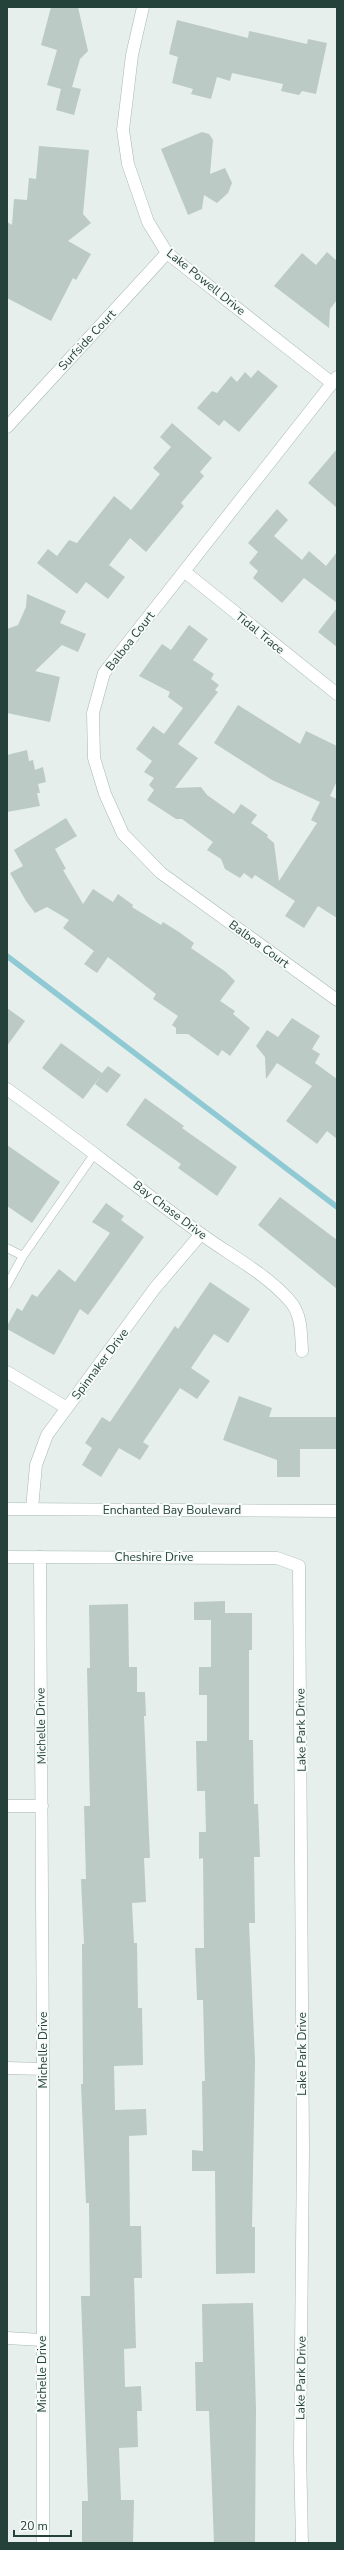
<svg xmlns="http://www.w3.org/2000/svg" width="344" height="2550" viewBox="0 0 344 2550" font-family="'Nunito Sans',sans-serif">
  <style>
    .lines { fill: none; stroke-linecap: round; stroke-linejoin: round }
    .stream { stroke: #8ec9d4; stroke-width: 5.5 }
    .building { fill: #bbcac4 }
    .service-casing { stroke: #a8b8b2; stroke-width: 9 }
    .minor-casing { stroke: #a8b8b2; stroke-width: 13 }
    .service { stroke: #fff; stroke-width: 8 }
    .minor { stroke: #fff; stroke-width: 12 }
    .labels { text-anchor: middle; stroke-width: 4; stroke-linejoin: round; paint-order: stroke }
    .street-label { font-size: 12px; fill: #24423a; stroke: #f7fbf9 }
  </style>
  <rect width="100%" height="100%" fill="#e6efeb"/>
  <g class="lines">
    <path class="stream" d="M7,956L337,1207"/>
  </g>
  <path class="building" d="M51,7H78L88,51L80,59L72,87L81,89L74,115L56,110L61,89L47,85L57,50L41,45Z
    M177,20L248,38L249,31L307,44L308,39L327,43L316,94L302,91L299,95L281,91L283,84L232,73L230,81L217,77L211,99L191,94L193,89L172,83L178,57L169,54Z
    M202,132L209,134L213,140L210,174L225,168L232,183L228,193L217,203L204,195L202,209L188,215L161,149Z
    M39,146L89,150L83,214L91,223L68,241L91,254L76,280L73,278L51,321L7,298V222L12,225L14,199L27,200L29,178L36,179Z
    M327,252L337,261V300L330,309L329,328L274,286L302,253L316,265Z
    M258,370L278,386L239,432L224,420L219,426L197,408L212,391L217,393L231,376L237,382L245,372L251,378Z
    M172,423L212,458L200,472L204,476L181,503L184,506L146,552L130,538L109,565L125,577L108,599L86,582L77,594L37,563L48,549L57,556L69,540L77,543L114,496L131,510L160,474L153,468L171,447L160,437Z
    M337,449V508L308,483Z
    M277,509L288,520L274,536L302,560L309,551L326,566L337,552V603L304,578L282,603L253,578L258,571L249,563L258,552L248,543Z
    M27,594L66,611L60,623L86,634L78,652L62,645L35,671L60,677L50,722L7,713V629L18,625L26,607Z
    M337,608V647L318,632Z
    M189,625L208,639L193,660L214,674L211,679L219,685L215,690L218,692L178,744L198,758L175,788L201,787L207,795L234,814L241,804L257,815L251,823L268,835L267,837L274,843L279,881L317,823L311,820L320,802L272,780L214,743L238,705L300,744L306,731L337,746V781L330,796L337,799V918L318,906L304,928L285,916L295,901L255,875L252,879L244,873L240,878L225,869L221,859L207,850L213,842L182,819H176L147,800L154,790L149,785L154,778L144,772L152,761L136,749L153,726L164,734L183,708L168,697L170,692L139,676L162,644L171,650Z
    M27,750L29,761L33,760L35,770L43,767L46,782L38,784L40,793H37L40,806L7,812V755Z
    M66,818L77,836L55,849L66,869L63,870L83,904L93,889L113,902L118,894L133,905L132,907L161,925L163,922L179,932L194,943L191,948L226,972L235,981L220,1001L235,1011L233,1014L250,1028L230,1056L222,1050L218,1056L188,1034H176V1028L172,1025L178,1016L153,999L156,994L108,957L97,973L84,964L94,951L63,928L69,920L47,907L35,913L26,901L10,873L23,866L14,850Z
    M7,1008L25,1021L7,1046Z
    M292,1018L320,1036L312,1049L320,1054L315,1063L337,1079V1139L327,1131L317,1144L286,1121L312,1086L277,1063L266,1079L265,1057L256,1046L267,1030L278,1037Z
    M61,1043L102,1073L108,1066L121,1075L107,1093L95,1084L102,1074L83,1099L42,1068Z
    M145,1098L184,1126L182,1128L237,1167L217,1196L178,1168L181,1164L126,1125Z
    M7,1145L60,1182L32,1223L7,1206Z
    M280,1197L337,1240V1289L258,1225Z
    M106,1203L124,1216L121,1220L144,1237L88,1315L80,1309L54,1355L7,1329V1326L17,1308L22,1311L32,1294L37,1297L59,1269L75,1282L110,1233L92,1222Z
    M210,1282L250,1309L228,1343L214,1334L191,1368L210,1381L197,1399L180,1388L143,1442L149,1446L140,1460L119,1448L101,1477L82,1465L92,1448L85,1443L102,1417L110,1422L175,1326L178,1329Z
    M239,1396L272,1408L269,1417H336V1449H300V1477H277V1460L223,1440Z
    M225,1601V1613H252V1650H249V1740H253L254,1804H258L260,1857H254L255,1923H249L255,2061L252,2227H255V2273L216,2274L215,2171H192V2150L203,2151L202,2081H205L203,2000H197L195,1948H204L203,1858L199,1859V1832H206L205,1791H197L196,1741H207V1695H199V1667H211V1620H194V1602Z
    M128,1604L129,1667H137V1692H145L146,1716H144L150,1858H144L146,1902L132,1903L134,1943H137L138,2008H142L143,2065L114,2066L115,2110L146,2109L147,2135L129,2136L130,2226H141L142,2278H134L136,2348L124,2349L125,2387L141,2386L142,2411H137L138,2447L119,2448L121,2500H134L133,2543H82V2501H88L81,2296H90L89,2203H86L81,2084H83L82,1944H84L81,1879H86L84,1806H90L87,1668H90L89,1605Z
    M253,2303L256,2410L255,2543H214L209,2411H196L195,2362H203L202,2304Z"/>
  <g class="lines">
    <g class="service-casing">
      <path id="service" d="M7,1248L23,1256
        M7,1285L23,1256L95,1153"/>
    </g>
    <g class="minor-casing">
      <path id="minor" d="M143,7L132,55L123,130L128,164L148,222L167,253L332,383
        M337,377L104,673L93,713L94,758L105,794L123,834L161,873L337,1000
        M7,427L167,253
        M185,572L337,694
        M7,1089C73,1136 136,1187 201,1234C230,1255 265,1273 289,1300C302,1314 301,1333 302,1351
        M7,1372L67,1408
        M7,1509L337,1511
        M32,1509L36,1465L47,1435L155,1288L201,1234
        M7,1557L277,1558L299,1566L303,2149L300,2451L302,2543
        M40,1557L43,2069V2543
        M7,1806H42
        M7,2068L43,2069
        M7,2338L42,2340"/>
    </g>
    <use href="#service" class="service"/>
    <use href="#minor" class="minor"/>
  </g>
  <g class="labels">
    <g class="street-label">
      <text transform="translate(206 282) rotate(39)" y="4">Lake Powell Drive</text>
      <text transform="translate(87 340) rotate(-47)" y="4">Surfside Court</text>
      <text transform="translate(260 633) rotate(39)" y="4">Tidal Trace</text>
      <text transform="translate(130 641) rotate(-52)" y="4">Balboa Court</text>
      <text transform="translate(259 944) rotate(36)" y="4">Balboa Court</text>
      <text transform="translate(170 1210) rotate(37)" y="4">Bay Chase Drive</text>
      <text transform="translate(100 1364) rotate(-53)" y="4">Spinnaker Drive</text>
      <text x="172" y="1514">Enchanted Bay Boulevard</text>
      <text x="154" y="1561">Cheshire Drive</text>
      <text transform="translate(41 1726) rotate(-91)" y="4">Michelle Drive</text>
      <text transform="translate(301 1730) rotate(-91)" y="4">Lake Park Drive</text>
      <text transform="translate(43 2050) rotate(-90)" y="4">Michelle Drive</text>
      <text transform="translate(302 2054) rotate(-90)" y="4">Lake Park Drive</text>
      <text transform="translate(42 2374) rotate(-90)" y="4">Michelle Drive</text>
      <text transform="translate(301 2378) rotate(-89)" y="4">Lake Park Drive</text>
    </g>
  </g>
  <rect width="344" height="2550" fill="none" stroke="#24423a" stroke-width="16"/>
  <path d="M14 2530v6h57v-6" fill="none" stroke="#24423a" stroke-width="2"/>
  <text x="20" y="2530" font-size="12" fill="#24423a" stroke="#f7fbf9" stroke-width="3" paint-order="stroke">20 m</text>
</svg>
